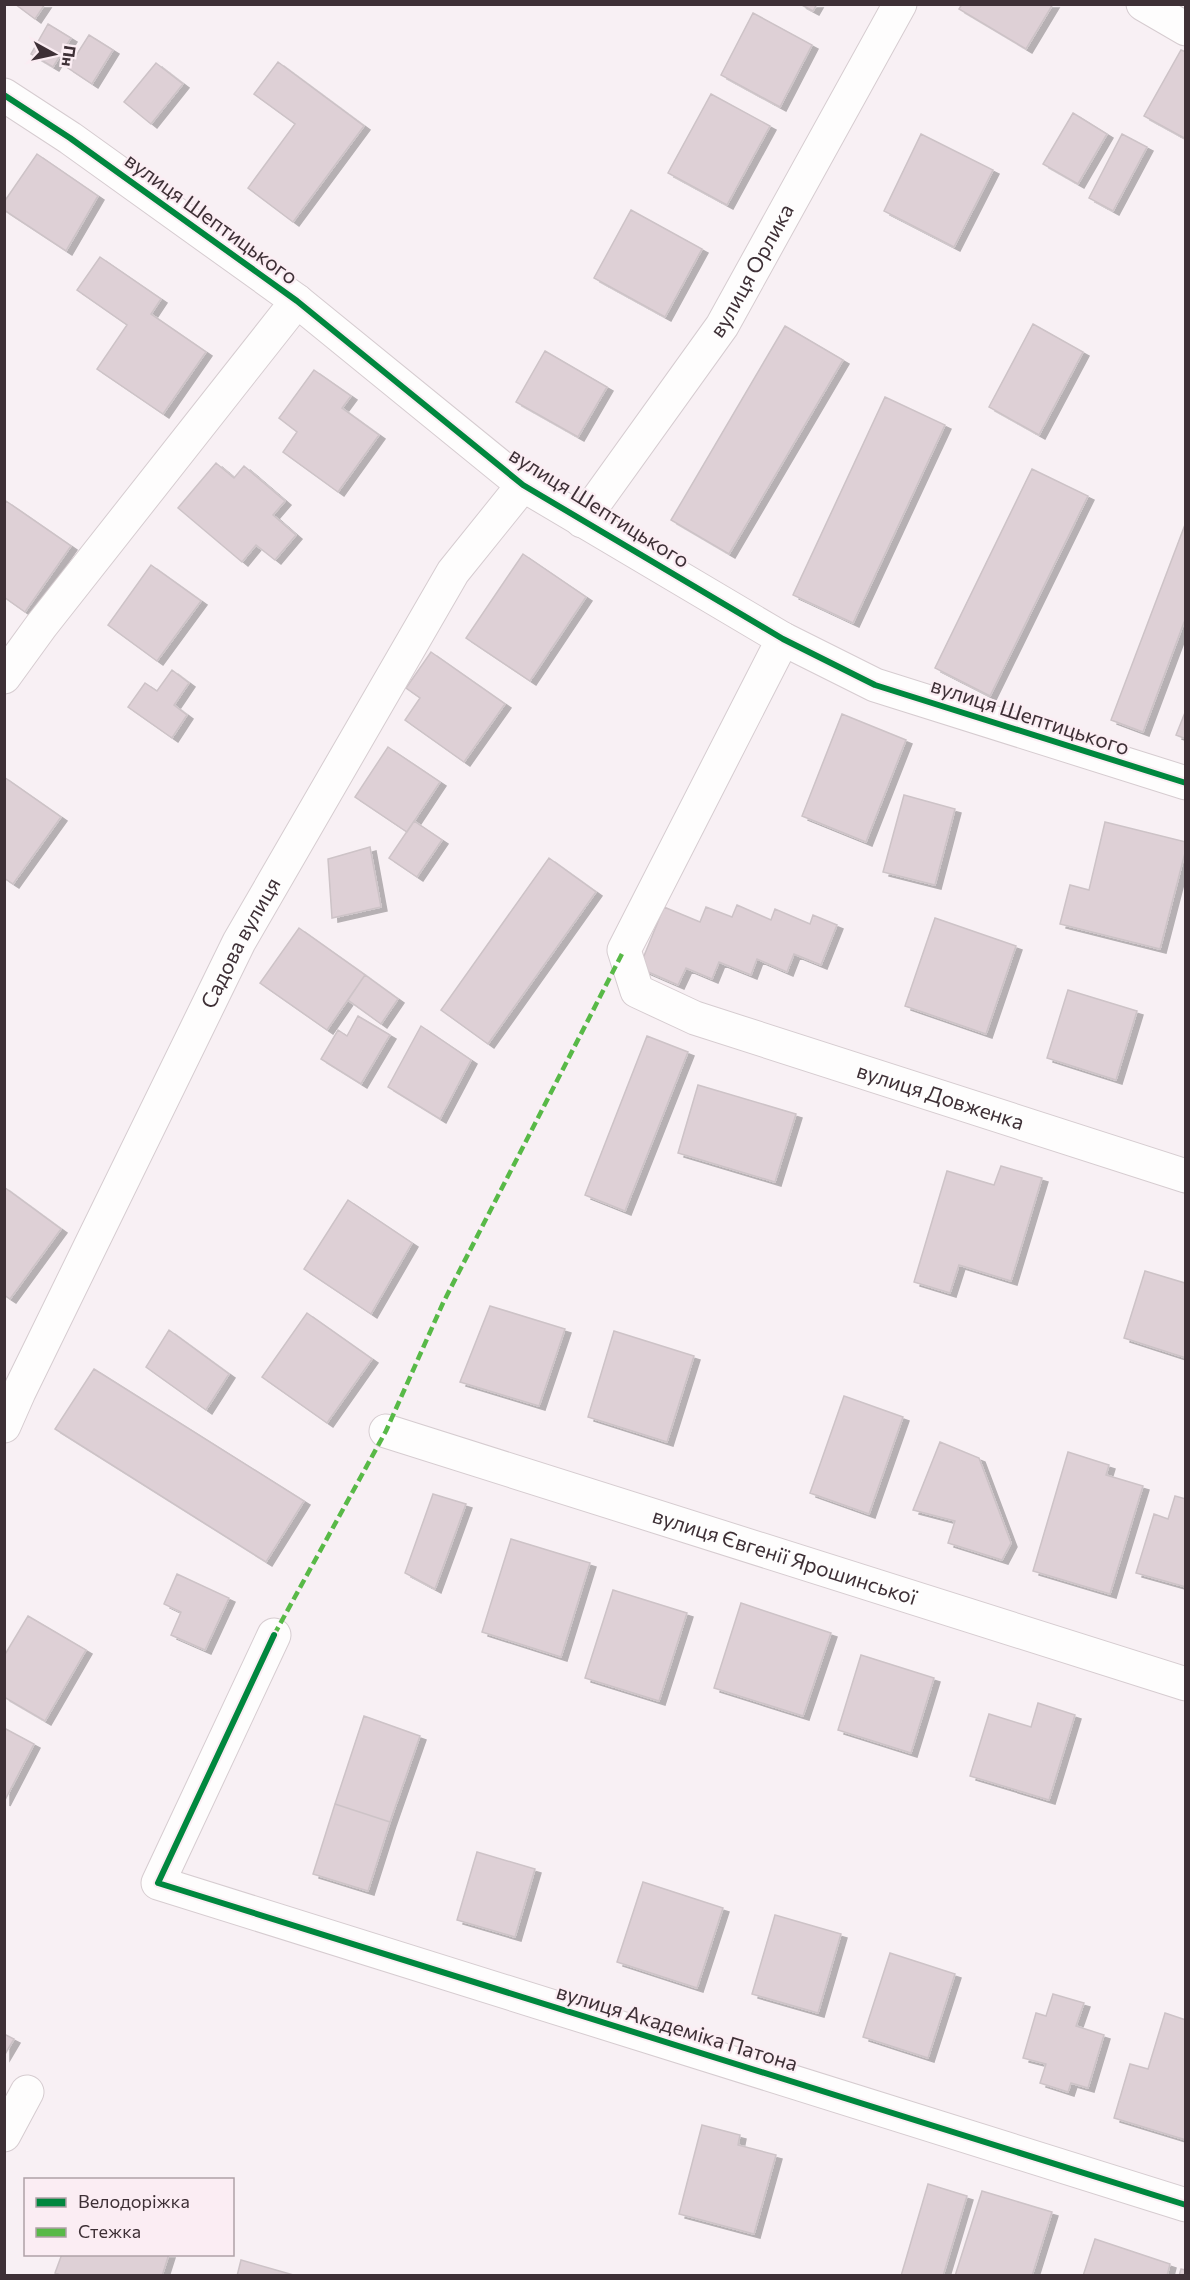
<svg xmlns="http://www.w3.org/2000/svg" width="1190" height="2280" viewBox="0 0 1190 2280" font-family="Commissioner,sans-serif">
  <style>
    .building { fill: #ded0d6; stroke: #cdc3c7; stroke-width: 1.5; filter: url(#shadow) }
    .lines { fill: none; stroke-linecap: round; stroke-linejoin: round }
    .minor-casing { stroke: #d6ccd0; stroke-width: 35 }
    .minor { stroke: #fefdfd; stroke-width: 33 }
    .quiet { stroke: #58b947; stroke-width: 4.5; stroke-dasharray: 9 4.5; stroke-linecap: butt }
    .cycleway-casing { stroke: #fbedf3; stroke-width: 10 }
    .cycleway { stroke: #00873e; stroke-width: 6 }
    .labels { text-anchor: middle; stroke-width: 4.5; stroke-linejoin: round; paint-order: stroke }
    .street-label { font-size: 21px; fill: #3e3036; stroke: #fbedf3 }
  </style>
  <defs>
    <filter id="shadow"><feDropShadow dx="6" dy="4" stdDeviation="0" flood-color="#0004"/></filter>
  </defs>
  <rect width="100%" height="100%" fill="#f8f0f4"/>
  <path class="building" d="M15,4H45L35,19Z
    M800,4H817L813,11Z
    M962,4H1053L1026,49L959,9Z
    M753,13L812,45L780,107L721,75Z
    M48,24L71,38L53,67L31,54Z
    M89,35L113,50L92,84L68,68Z
    M1181,50L1186,52V139L1144,116Z
    M278,62L364,126L293,222L248,188L295,124L254,94Z
    M156,63L183,84L151,124L124,102Z
    M711,94L770,126L727,205L668,173Z
    M1073,113L1107,134L1078,184L1043,164Z
    M921,134L993,170L954,247L884,211Z
    M1122,134L1147,147L1113,211L1089,198Z
    M37,154L98,196L66,251L4,210V202Z
    M631,210L702,249L665,317L594,278Z
    M100,257L161,299L151,314L206,352L163,414L97,369L127,325L77,290Z
    M1033,324L1083,352L1039,435L989,407Z
    M785,326L843,360L729,554L671,520Z
    M545,351L607,387L578,437L516,402Z
    M314,370L351,396L342,408L379,435L338,492L283,452L297,432L279,418Z
    M885,397L945,425L853,623L793,595Z
    M216,463L234,478L244,466L285,501L273,515L296,535L275,560L256,545L242,562L178,508Z
    M1032,469L1088,496L990,696L935,668Z
    M6,501L71,546L25,612L4,597V504Z
    M1186,522V617L1143,732L1111,720Z
    M523,554L586,597L530,681L466,638Z
    M151,565L201,601L157,661L108,625Z
    M431,652L505,704L464,762L405,720L420,698L406,688Z
    M172,670L189,683L174,705L187,715L172,738L128,707L145,683L157,691Z
    M1186,710V739L1176,735Z
    M842,714L906,740L866,842L802,816Z
    M388,747L440,782L407,832L355,797Z
    M4,777L61,817L13,884L4,878Z
    M904,795L955,809L935,885L883,872Z
    M414,821L442,840L417,877L389,858Z
    M1105,822L1186,842V849L1160,949L1060,924L1070,885L1089,890Z
    M370,847L381,907L332,918L328,859Z
    M549,858L596,892L488,1044L441,1010Z
    M737,905L771,920L775,909L810,924L813,915L837,925L821,965L794,954L787,972L757,959L751,975L719,962L712,979L686,968L678,985L639,968L664,907L700,922L706,907L732,917Z
    M935,918L1016,946L986,1034L905,1006Z
    M299,928L365,975L327,1030L260,983Z
    M365,975L398,999L381,1024L348,1000Z
    M1068,990L1137,1011L1116,1080L1047,1058Z
    M358,1016L390,1035L361,1084L321,1059L338,1030L347,1036Z
    M421,1026L471,1060L440,1119L388,1087Z
    M647,1036L688,1052L625,1211L585,1195Z
    M698,1085L796,1114L775,1182L678,1153Z
    M1001,1166L1042,1178L1011,1281L959,1265L950,1293L914,1282L947,1171L994,1185Z
    M4,1187L61,1229L10,1299L4,1295Z
    M348,1200L412,1243L371,1314L304,1269Z
    M1145,1271L1185,1283L1186,1281V1358L1124,1338Z
    M490,1306L565,1329L539,1406L460,1382Z
    M307,1313L372,1359L327,1423L262,1377Z
    M169,1330L229,1374L206,1410L146,1367Z
    M614,1331L694,1356L667,1442L588,1417Z
    M94,1369L304,1501L266,1562L55,1429Z
    M844,1396L903,1417L869,1514L810,1493Z
    M940,1442L979,1458L1011,1543L1002,1560L948,1543L955,1521L913,1510Z
    M1068,1452L1109,1465L1106,1475L1143,1486L1110,1594L1033,1571Z
    M433,1494L466,1504L435,1589L405,1573Z
    M1175,1496L1186,1499V1587L1136,1573L1154,1514L1168,1519Z
    M511,1539L590,1563L561,1657L482,1632Z
    M177,1574L229,1598L205,1650L171,1635L181,1612L164,1604Z
    M613,1590L687,1613L659,1701L585,1678Z
    M741,1603L831,1633L803,1716L714,1688Z
    M28,1616L86,1650L45,1721L4,1697V1656Z
    M861,1655L934,1678L911,1753L838,1730Z
    M1038,1703L1075,1715L1049,1800L970,1776L989,1714L1031,1727Z
    M364,1716L420,1736L390,1822L335,1804Z
    M4,1728L34,1744L4,1802Z
    M335,1804L390,1822L368,1891L313,1874Z
    M477,1852L535,1869L515,1937L457,1920Z
    M643,1882L723,1908L697,1988L617,1962Z
    M775,1915L841,1934L818,2013L752,1994Z
    M890,1953L955,1974L928,2058L863,2037Z
    M1053,1994L1084,2003L1076,2026L1104,2035L1088,2088L1071,2083L1068,2092L1040,2083L1046,2064L1023,2058L1036,2013L1046,2016Z
    M1165,2013L1186,2020V2140L1114,2118L1130,2064L1148,2069Z
    M4,2034L14,2039L4,2056Z
    M702,2125L740,2135L738,2145L776,2155L754,2234L679,2214Z
    M928,2184L967,2196L943,2276H901Z
    M982,2191L1052,2212L1032,2276H955Z
    M1095,2239L1170,2264L1167,2276H1083Z
    M62,2254H169L162,2276H63L55,2273Z
    M241,2260L297,2276H237Z
    M1181,2269L1186,2270V2276H1179Z"/>
  <g class="lines">
    <g class="minor-casing">
      <g id="minor">
        <path d="M1143,4L1186,29"/>
        <path d="M4,95L70,138L297,301L523,485L783,639L875,685L1186,783"/>
        <path id="s1" d="M582,521L722,326L900,4"/>
        <path id="s2" d="M783,639L624,950L637,991L695,1018L1186,1176"/>
        <path d="M4,677L41,626L297,301"/>
        <path id="s3" d="M4,1426L19,1392L239,942L453,572L523,485"/>
        <path id="s4" d="M386,1431L1186,1684"/>
        <path d="M274,1635L158,1883L1186,2205"/>
        <path d="M4,2135L27,2092"/>
      </g>
    </g>
    <use href="#minor" class="minor"/>
    <path class="quiet" d="M274,1635L386,1431L443,1303L624,950"/>
    <g class="cycleway-casing">
      <path id="cycleway" d="M4,95L70,138L297,301L523,485L783,639L875,685L1186,783
        M274,1635L158,1883L1186,2205"/>
    </g>
    <use href="#cycleway" class="cycleway"/>
  </g>
  <g class="labels">
    <g class="street-label">
      <text transform="translate(211 219) rotate(36)" y="7">вулиця Шептицького</text>
      <text dy="7" stroke="none"><textPath href="#s1" startOffset="303">вулиця Орлика</textPath></text>
      <text transform="translate(599 508) rotate(32)" y="7">вулиця Шептицького</text>
      <text transform="translate(1030 717) rotate(18)" y="7">вулиця Шептицького</text>
      <text dy="7" stroke="none"><textPath href="#s3" startOffset="538">Садова вулиця</textPath></text>
      <text dy="7" stroke="none"><textPath href="#s2" startOffset="714">вулиця Довженка</textPath></text>
      <text dy="7" stroke="none"><textPath href="#s4" startOffset="418">вулиця Євгенії Ярошинської</textPath></text>
      <text transform="translate(677 2028) rotate(17)" y="7">вулиця Академіка Патона</text>
    </g>
  </g>
  <rect width="1190" height="2280" fill="none" stroke="#3e3036" stroke-width="12"/>
  <rect x="24" y="2178" width="210" height="78" fill="#fbedf3" stroke="#afa1a7" stroke-width="1.5"/>
  <rect x="36" y="2198" width="30" height="9" fill="#00873e" stroke="#afa1a7" stroke-width="1.5"/>
  <text x="78" y="2208" font-size="18" fill="#3e3036">Велодоріжка</text>
  <rect x="36" y="2228" width="30" height="9" fill="#58b947" stroke="#afa1a7" stroke-width="1.5"/>
  <text x="78" y="2238" font-size="18" fill="#3e3036">Стежка</text>
  <g transform="translate(54 54) rotate(98)" stroke="#fbedf3" stroke-width="4.5" paint-order="stroke">
  <path d="M0-4.5L10 22L0 15L-10 22Z" fill="#3e3036"/>
  <text y="-9" font-size="16" font-weight="bold" text-anchor="middle" fill="#3e3036">Пн</text>
  </g>
</svg>
